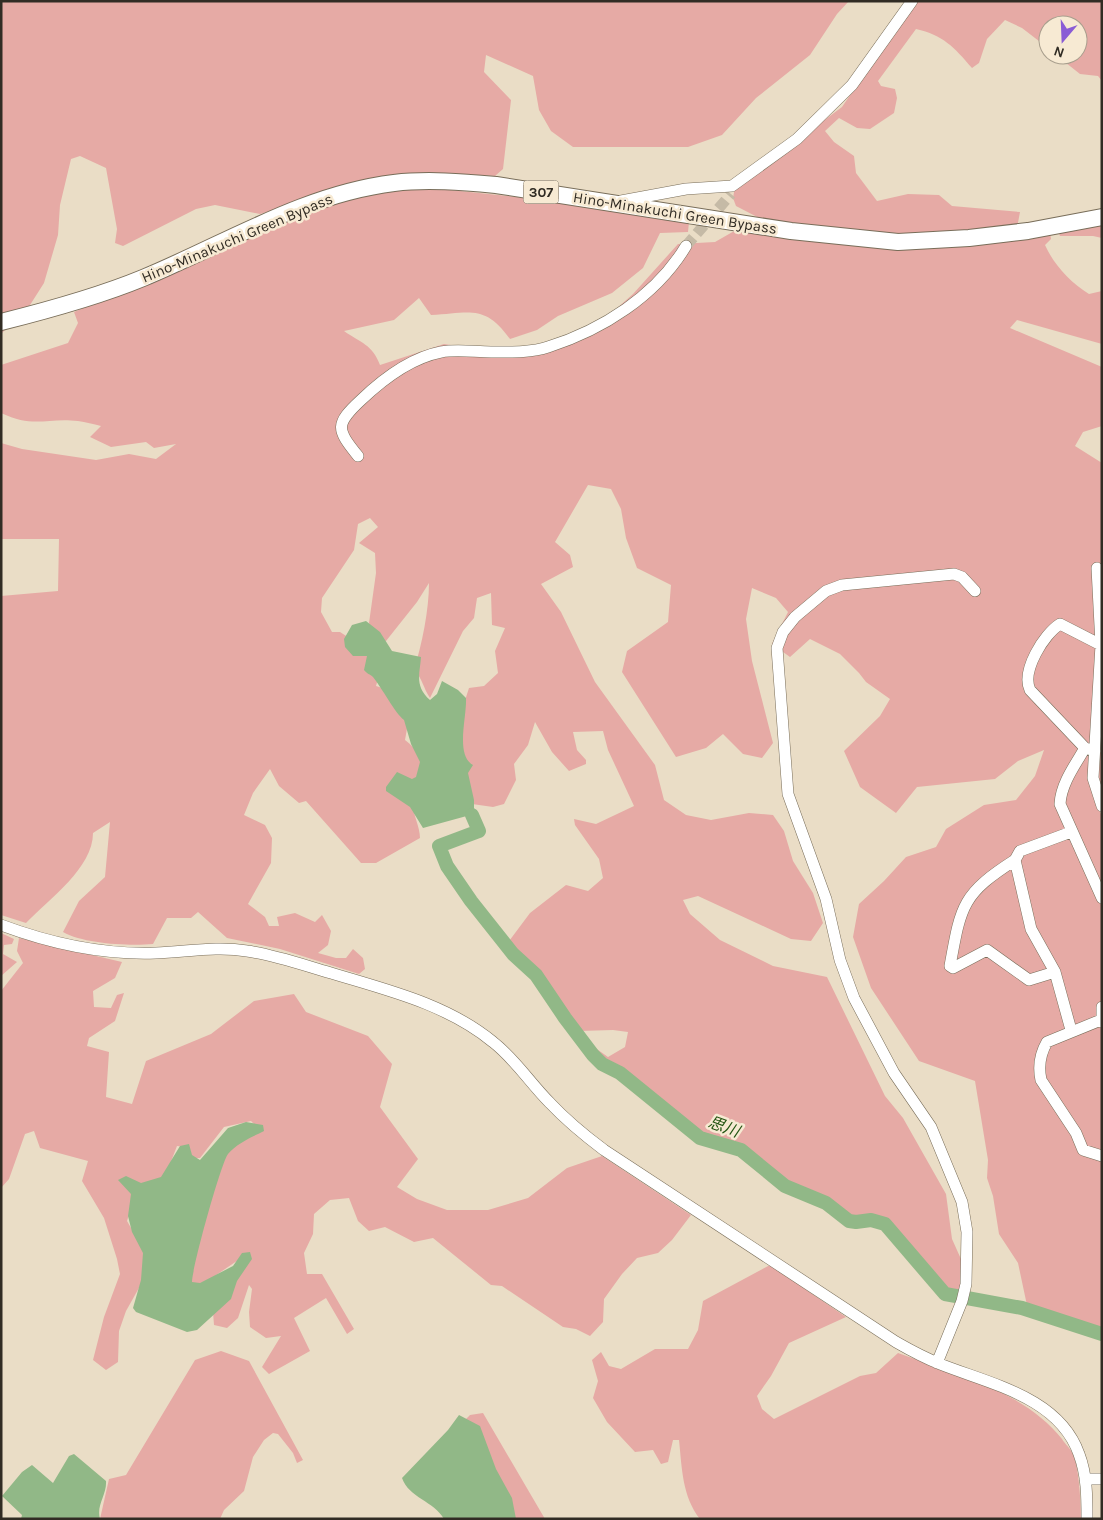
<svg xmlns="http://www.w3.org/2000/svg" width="1103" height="1520" viewBox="0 0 1103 1520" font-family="Karla,'Noto Sans JP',sans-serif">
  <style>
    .green { fill: #e6aaa5 }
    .water { fill: #91b887 }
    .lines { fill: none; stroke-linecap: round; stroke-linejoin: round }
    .river { stroke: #91b887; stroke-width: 14 }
    .minor-tunnel { stroke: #c5baa6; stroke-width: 11; stroke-dasharray: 11 5.5; stroke-linecap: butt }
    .minor-casing { stroke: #786d59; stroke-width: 12 }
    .highway-casing { stroke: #786d59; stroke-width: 18 }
    .minor { stroke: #fff; stroke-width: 11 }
    .highway { stroke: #fff; stroke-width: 16 }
    .labels { text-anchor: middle; stroke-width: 5; stroke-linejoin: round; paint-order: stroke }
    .shield { fill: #f7ead3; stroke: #6c6558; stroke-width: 1 }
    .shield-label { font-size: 14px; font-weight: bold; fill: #312c24 }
    .street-label { font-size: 15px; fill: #312c24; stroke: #f7ead3 }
    .water-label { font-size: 16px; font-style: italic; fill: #235512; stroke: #f7ead3 }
  </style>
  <rect width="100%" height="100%" fill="#eaddc6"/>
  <path class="green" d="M1,1H849L837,14L810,55L756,98L722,135L688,147H573L551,131L539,110L533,76L486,55L484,72L511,100L503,169L495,176L440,173L354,186L260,214L215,205L196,209L123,246L115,243L117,229L106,168L80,156L71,159L60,205L58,235L44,283L30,305L1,334Z
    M914,1H1102V81L1098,76L1080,74L1056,55H1078V25H1048V48L1022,28L1005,20L987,39L979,63L972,68C954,47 943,35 916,29L878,81L881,86L895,89L897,98L894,113L870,129L857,128L839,118L825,131L834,142L854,156L856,173L877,201L908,194L939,195L952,206L1020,212L1017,228L890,236L767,222L736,206L733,198L735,187L842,107Z
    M431,188L536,199L689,222L688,232L660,233L643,268L612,293L558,316L537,330L510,339C485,304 470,313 431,315L419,298L394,320L344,331C361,343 372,344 380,365L444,344L521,355L580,341L633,294L678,244L715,242L736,230L869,244L1050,232L1051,239L1045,245C1054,265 1070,282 1089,294L1102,291V344L1017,320L1010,328L1102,367V426L1083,432L1075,446L1102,463V802L1098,808L1102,816V1332L1028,1310L1018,1263L999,1234L993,1196L987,1178L988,1160L975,1081L919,1061L871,988L853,937L859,904L884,881L906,857L936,847L946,829L984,805L1016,800L1035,776L1044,750L1018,761L995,779L917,787L896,813L860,787L844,751L880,716L890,699L866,682L859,673L840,654L810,639L790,657L772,644L788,612L776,598L752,588L746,619L752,661L773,743L762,758L743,754L723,734L706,748L676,757L622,672L627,651L668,622L671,585L637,568L626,538L621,509L611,489L588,485L555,542L570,555L573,567L541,584L561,612L595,682L655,765L664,800L686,815L711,820L749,813L773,815L784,831L793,861L813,893L823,923L811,941L791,939L698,896L683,900L690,914L720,940L773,966L827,977L885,1096L903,1118L946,1194L952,1239L965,1268L960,1296L948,1294L891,1227L873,1217L853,1220L818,1196L788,1182L742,1149L711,1139L687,1126L623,1071L600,1058L580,1033H582L594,1047L608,1057L625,1047L628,1032L613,1030L579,1031L561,1010L555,996L504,948L530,913L566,885L588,891L603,878L599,859L575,825L574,819L596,824L634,806L608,750L603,731L573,732L577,750L586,760V764L569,771L552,752L535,722L528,745L514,764L516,780L504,804L493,807L472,804L460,740V716L469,688L484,686L498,673L495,651L505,628L492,625L491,593L477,598L474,618L463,631L430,698C423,688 423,679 414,670C422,644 429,610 429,583L417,602L386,641L377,643L369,623L376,573L375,553L359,543L378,527L370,518L358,524L354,550L322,598L321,612L332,632H340L374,654L379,675L376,686L389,690L408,723L405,740C437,765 412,773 413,804C413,815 420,827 420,838L376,863H361L306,801L299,803L279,786L270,769L253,793L244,815L265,825L272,838L271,863L248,904L265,917L269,926H279L277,917L295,913L315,922L322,915L331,931L328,945L318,953L336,958H346L353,949L363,958L365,969L359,974L280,949L227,938L198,912L191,918H167L153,944C129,946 84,944 63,932L79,901L105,877L110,822L93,833C93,868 49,899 26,923L1,915V596L58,591L59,539H1V443L22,449L96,460L129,454L156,459L176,444L154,448L146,442L111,447L90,437L101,426C93,424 86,422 78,421C47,417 35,429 1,413V365L68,343L78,323L74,312L312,209L372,192Z
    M1102,222V238L1093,236H1060L1058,231Z
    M1,933L14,939L12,944L4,945L3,954L17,962L1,976Z
    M19,938L122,962L115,978L93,991L94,1007L111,1008L117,995L124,993L115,1021L89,1038L87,1046L109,1052L106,1097L132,1104L146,1061L211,1034L254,1001L294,994L306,1012L368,1036L392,1064L380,1107L418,1159L397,1187L417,1199L447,1210H488L528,1198L567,1168L602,1156L691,1215L672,1240L658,1253L637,1258L622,1274L604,1299L603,1322L590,1336L576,1329L563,1327L502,1286L491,1285L433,1238L414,1242L385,1227L369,1231L358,1221L349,1198L330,1200L314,1214L313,1234L304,1253L307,1274H322L354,1329L347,1334L326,1298L294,1318L310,1351L269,1374L262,1367L281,1336L266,1338L250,1327L249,1312L252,1289L249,1285L238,1318L227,1328L214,1325L213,1312L247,1254L206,1282L190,1285L207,1189L229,1150L260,1130L251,1121L224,1127L200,1158H190L187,1147L177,1146L165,1177L135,1196L127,1221L146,1254L144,1279L126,1311L119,1331L118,1362L106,1370L93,1360L104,1317L120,1274L117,1259L104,1218L82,1181L88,1161L40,1148L34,1131L25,1134L9,1179L1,1188V991L23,963L17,951Z
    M770,1265L846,1317L789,1343L771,1376L757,1396L762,1409L774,1419L860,1376L876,1373L898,1353C954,1374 1023,1390 1062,1439C1065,1444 1071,1449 1073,1454C1079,1467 1081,1504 1081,1519H700C682,1496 682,1468 679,1440H673L668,1462L661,1464L653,1450L635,1452L607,1422L593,1398L598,1381L592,1360L601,1352L609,1366L621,1369L655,1349H688L698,1330L703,1301Z
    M221,1351L249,1361L303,1460L297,1463L293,1453L278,1434L273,1433L264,1440L253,1457L244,1491L224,1510L220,1519H100L109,1479L126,1475L195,1360Z
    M483,1413L545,1519H512L463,1422L470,1415Z"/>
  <path class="water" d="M366,621L380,632L392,651L421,657C420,673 414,686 430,700L437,694L442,681L458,690L466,698C467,717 455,755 473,765L468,773L474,800V814L423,828L410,807L386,791V787L397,772L412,779L416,777L420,762L411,744L404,720C395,713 382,688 373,677C370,674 367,674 364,670L367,656H353L345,647L344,639L352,625Z
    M246,1122L263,1125L264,1131C252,1137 237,1143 228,1154C221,1163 192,1268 192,1282L200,1283L233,1266L242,1253L250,1252L252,1259L237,1281L231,1299L197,1330L187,1332L136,1312L133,1308L141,1280L143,1253L132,1232L128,1216L131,1194L118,1180L126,1176L141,1183L161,1177L180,1146L189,1144L192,1155L200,1160L228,1128Z
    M459,1415L480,1426L496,1469L512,1498L516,1519H444C434,1501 409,1498 402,1478L448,1430Z
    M74,1454L106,1481C107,1495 96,1505 100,1519H21L22,1515L2,1496L22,1472L32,1465L53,1483L69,1456Z"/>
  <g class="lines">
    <path class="river" d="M472,815L479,831L439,846L447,866L471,901L513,954L536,975L565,1018L593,1055L602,1064L620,1073L700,1138L741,1150L785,1186L826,1203L849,1221L856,1222L871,1220L885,1224L945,1294L1022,1308L1102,1334"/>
    <path class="minor-tunnel" d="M686,246L731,194"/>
    <g class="minor-casing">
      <path id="minor" d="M621,201L686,189L732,186L797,139L852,85L912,1
        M358,456C336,429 335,424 361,400C383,379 410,358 441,352C457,349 475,352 491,352C509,352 530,353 548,347C602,330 656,296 686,246
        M1097,568L1101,645L1093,778L1102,806
        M1085,748C1075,765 1061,784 1060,804L1102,898
        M1095,751L1085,748L1030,690C1021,671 1044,634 1060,624L1101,645
        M1015,860C962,894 961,905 950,966L953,968L987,950L1029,980L1055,972
        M1,925C52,944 102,955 156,953C186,952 217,946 247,951C275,955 303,965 331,973C387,990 447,1004 493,1042C515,1059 530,1083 550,1103C566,1120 584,1135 604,1150L896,1342C910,1350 925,1358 940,1364C990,1384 1059,1397 1079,1454C1087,1475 1087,1497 1087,1519
        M1102,1007V1022
        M1101,1020L1047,1042C1040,1054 1038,1066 1041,1080L1076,1133L1083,1150L1102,1156
        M1071,1030L1055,972L1031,929L1015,860L1020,851L1071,832
        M937,1363L962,1301L966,1284L967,1232L962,1202L931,1127L894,1073L854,998L840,960L826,899L788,794L777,648L783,632L795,617L826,591L842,585L954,574L962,577L975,591
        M1085,1479H1102"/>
    </g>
    <g class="highway-casing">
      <path id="highway" d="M1,322C49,310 97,297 143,278C225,244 304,194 394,183C427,179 463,182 496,185L791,231L898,242L969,238L1028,231L1102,217"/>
    </g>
    <use href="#minor" class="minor"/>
    <use href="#highway" class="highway"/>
  </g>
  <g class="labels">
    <rect class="shield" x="523.5" y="180.5" width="35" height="23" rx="4"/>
    <g class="shield-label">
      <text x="541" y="197">307</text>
    </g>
    <g class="street-label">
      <text transform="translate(675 213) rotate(9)" y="5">Hino-Minakuchi Green Bypass</text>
      <text transform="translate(237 238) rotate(-23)" y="5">Hino-Minakuchi Green Bypass</text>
    </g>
    <g class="water-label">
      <text transform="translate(724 1126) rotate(20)" y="6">思川</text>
    </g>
  </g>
  <rect width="1103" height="1520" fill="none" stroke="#312c24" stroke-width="5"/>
  <g transform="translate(1063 40) rotate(199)"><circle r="24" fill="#f7ead3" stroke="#a89e8d"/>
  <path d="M0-4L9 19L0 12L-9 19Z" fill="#8a5cd5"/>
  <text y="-8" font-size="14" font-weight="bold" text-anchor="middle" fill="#312c24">N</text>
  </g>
</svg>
